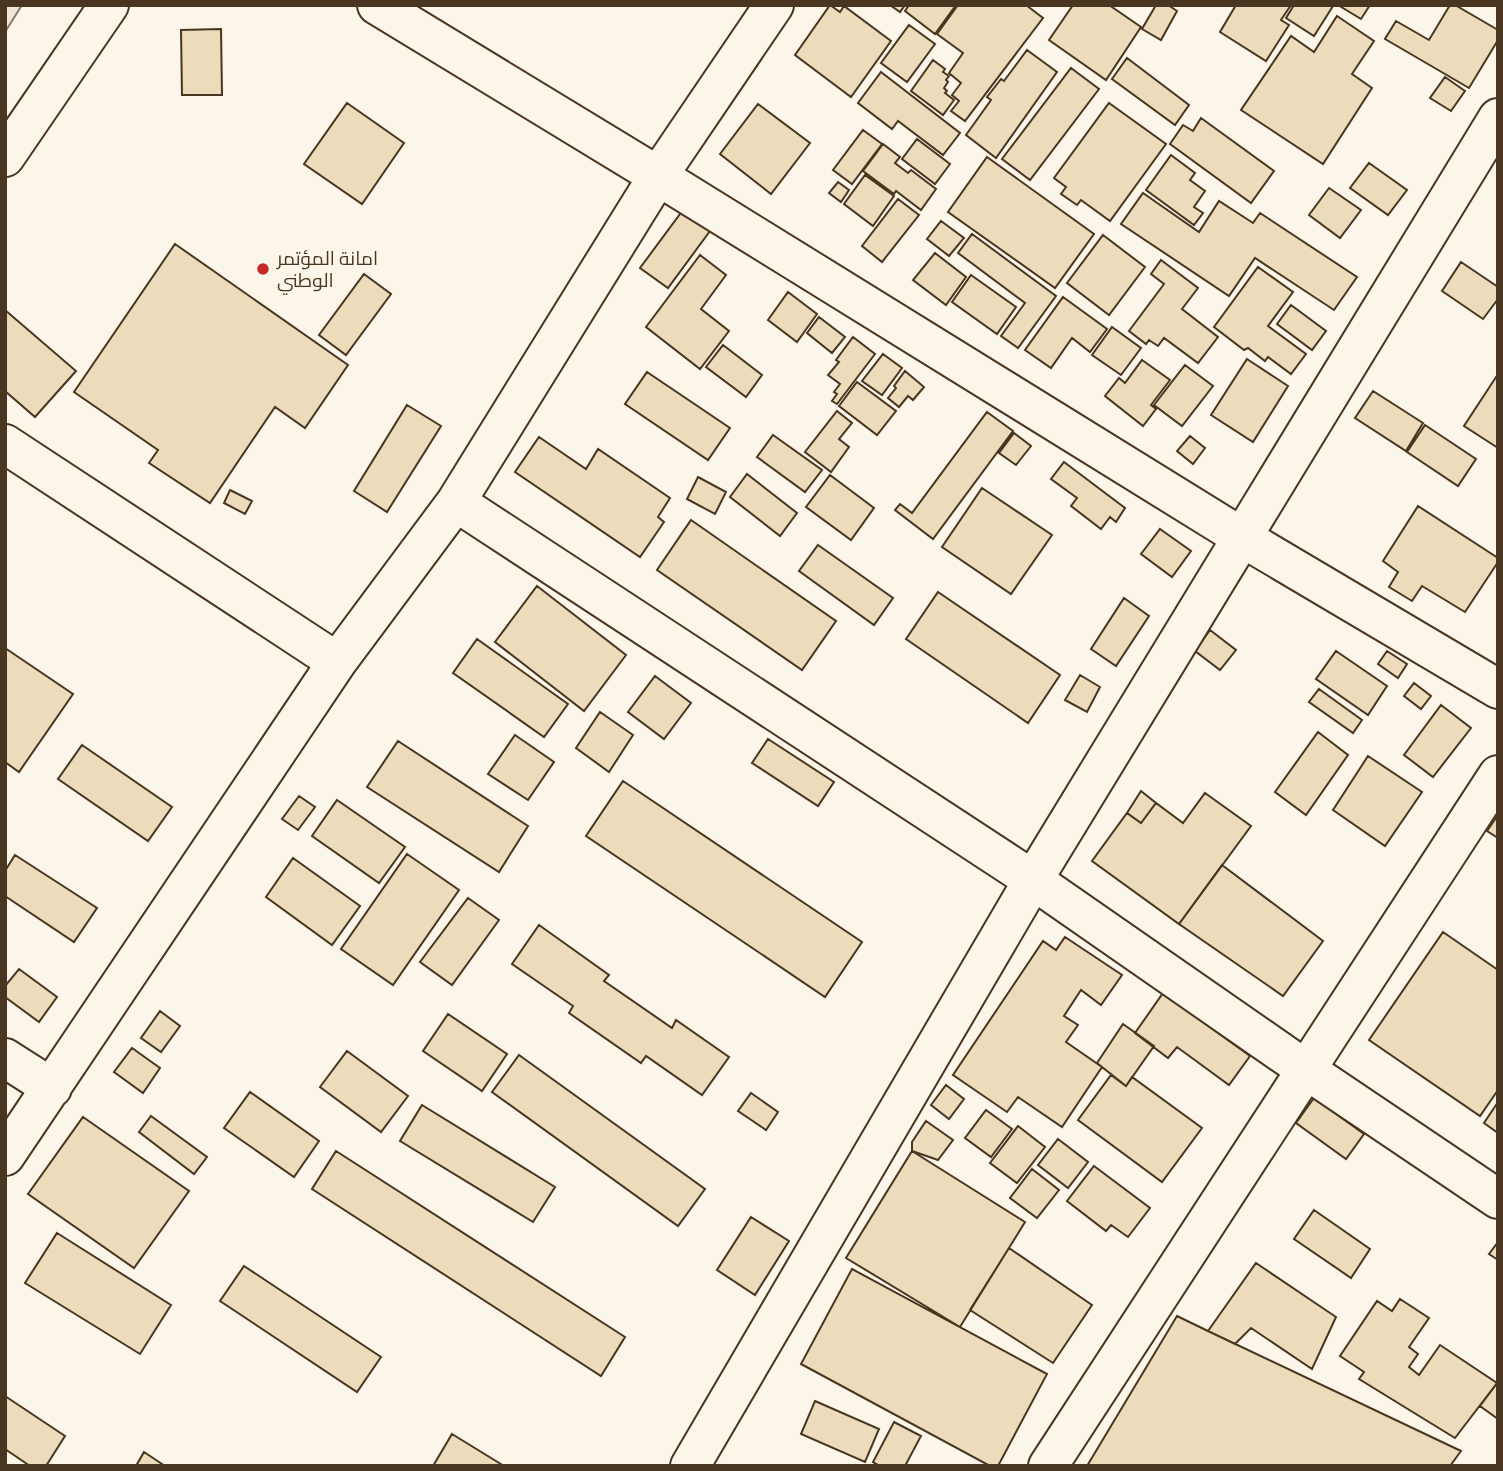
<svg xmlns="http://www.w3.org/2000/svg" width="1503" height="1471" viewBox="0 0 1503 1471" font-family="Ubuntu,Cairo,sans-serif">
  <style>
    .green { fill: #ede6d9; stroke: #887966; stroke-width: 2 }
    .building { fill: #ecdcbc; stroke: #4a3520; stroke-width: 2 }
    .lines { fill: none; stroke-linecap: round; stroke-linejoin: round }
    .street-casing { stroke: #4a3520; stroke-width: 42 }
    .street { stroke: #fbf6e9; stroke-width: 38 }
    .poi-dot { fill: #c62828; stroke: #fbf6e9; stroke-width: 2.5 }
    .labels { text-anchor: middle; stroke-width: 5; stroke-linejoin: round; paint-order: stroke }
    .poi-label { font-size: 19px; fill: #4a3520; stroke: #fbf6e9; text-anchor: start }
  </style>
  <rect width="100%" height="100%" fill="#fbf6e9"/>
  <path class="green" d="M5,5H22L5,32Z"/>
  <path class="building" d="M830,5L840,12L844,6L891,41L851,97L795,55Z
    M890,5H905L900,12Z
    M909,5H956L935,34L905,11Z
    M958,5H1026L1043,18L965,121L951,111L959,101L952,95L961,83L949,73L963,53L937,34Z
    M1073,5H1109L1141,27L1106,80L1049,40Z
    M1156,5H1168L1177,11L1161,40L1142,29Z
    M1236,5H1291L1281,20L1289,25L1266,61L1220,32Z
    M1294,5H1333V6L1314,36L1286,18Z
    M1338,5H1370L1361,19Z
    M1450,5H1455L1498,30V40L1469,88L1385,39L1396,21L1429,40Z
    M1337,16L1374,41L1352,74L1372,88L1323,164L1241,110L1291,36L1314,52Z
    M909,25L935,44L907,82L881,63Z
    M221,29L222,95H182L181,30Z
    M1027,50L1057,72L996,158L966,135L991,100L987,97L1001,79L1004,81Z
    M1127,58L1189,105L1175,125L1112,79Z
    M933,60L945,69L943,72L949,76L946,80L948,82L944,88L947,91L945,93L954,100L943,115L911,91Z
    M1071,68L1099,89L1030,180L1002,159Z
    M881,72L960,133L943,155L898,121L892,129L858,103Z
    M1445,77L1465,91L1451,111L1430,98Z
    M347,103L404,143L362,204L304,164Z
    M1109,103L1166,144L1110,221L1081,200L1077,205L1061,194L1066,187L1054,178Z
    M758,104L810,143L771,194L720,154Z
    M1201,118L1274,171L1251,203L1170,144L1183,125L1193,131Z
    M863,130L882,144L852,184L833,170Z
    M917,139L950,164L935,184L902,159Z
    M883,144L900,157L895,163L908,173L911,170L936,189L921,210L896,191L894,194L863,171Z
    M1171,155L1195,173L1190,180L1205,191L1194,207L1203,213L1194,225L1146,190Z
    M987,157L1094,234L1055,288L948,212Z
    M1369,163L1407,190L1388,215L1350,188Z
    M865,175L894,196L873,226L844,204Z
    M838,182L849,190L841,202L829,193Z
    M1329,188L1361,210L1340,238L1309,215Z
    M1143,193L1199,232L1219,201L1253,223L1260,213L1357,277L1334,310L1255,258L1229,296L1121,224Z
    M898,199L919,215L882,262L862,246Z
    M683,210L710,231L668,288L640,268Z
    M941,221L964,238L949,256L927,239Z
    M972,234L1056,296L1018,348L1001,336L1025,303L958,253Z
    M1103,235L1145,267L1109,315L1067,283Z
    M175,244L348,365L305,428L275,407L210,503L149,463L158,450L74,392Z
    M935,253L966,277L946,305L913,280Z
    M700,255L726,275L701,309L729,331L700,369L646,327Z
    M1161,260L1198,288L1182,309L1218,337L1198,363L1164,338L1158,346L1149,340L1146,344L1129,331L1164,284L1151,274Z
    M1461,262L1498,287V299L1483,319L1442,291Z
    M1258,267L1293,292L1268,326L1306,354L1291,374L1268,357L1265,361L1248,348L1244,350L1214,327Z
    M364,274L391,294L346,355L319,335Z
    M971,275L1016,307L997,334L952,302Z
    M788,292L817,314L797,342L768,320Z
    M1063,297L1107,329L1090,352L1072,338L1051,368L1025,350Z
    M1291,305L1326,331L1312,350L1277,324Z
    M5,310L76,371L35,417L5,391Z
    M819,317L845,337L832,353L807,333Z
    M1112,327L1141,348L1121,375L1092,355Z
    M853,337L875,354L837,404L832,401L837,394L834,392L840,384L828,375L839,362L836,360Z
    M723,345L762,375L746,397L706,367Z
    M883,354L902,368L882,395L862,381Z
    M1247,359L1288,386L1253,442L1211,415Z
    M1142,360L1170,380L1151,405L1156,409L1143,426L1105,396L1119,378L1125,383Z
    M1185,365L1213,386L1182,426L1154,405Z
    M905,371L924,387L913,400L908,396L899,407L888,398L896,388L894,386Z
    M647,372L730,428L708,460L625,404Z
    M1498,374V448L1464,426Z
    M857,382L896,411L877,435L839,406Z
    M1373,391L1423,423L1406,451L1355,418Z
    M407,405L441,426L387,512L354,491Z
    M837,411L852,423L839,439L849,447L831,472L805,452Z
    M987,412L1013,431L933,539L895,510L900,504L912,513Z
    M1425,425L1476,459L1458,486L1407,452Z
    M1014,433L1031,446L1016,465L999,453Z
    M773,435L822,470L805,492L757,457Z
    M1190,436L1205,448L1193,464L1177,451Z
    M539,437L586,469L598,449L670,498L658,517L664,522L640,557L515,472Z
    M1064,462L1125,508L1116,522L1110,517L1101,529L1071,506L1077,498L1051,479Z
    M747,474L797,513L780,536L730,497Z
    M830,475L874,508L851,540L806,507Z
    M698,477L726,492L715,514L687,499Z
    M982,488L1052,535L1011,594L942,547Z
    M230,490L252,501L245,514L224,503Z
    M1418,506L1498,558V562L1465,612L1422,586L1412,601L1389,587L1398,572L1383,561Z
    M691,520L836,621L802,670L657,570Z
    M1160,529L1191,551L1172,577L1141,554Z
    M818,545L893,598L874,625L799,571Z
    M537,586L626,655L584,711L495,642Z
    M938,592L1060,675L1028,723L906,639Z
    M1124,598L1149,616L1116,666L1091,649Z
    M1210,630L1236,650L1220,670L1195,651Z
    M477,639L568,704L544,737L453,673Z
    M5,648L73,694L19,772L5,762Z
    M1336,651L1387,686L1368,715L1316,679Z
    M1387,651L1407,664L1398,678L1378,664Z
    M1080,675L1100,687L1087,712L1065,700Z
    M655,676L691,703L664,739L628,712Z
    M1414,683L1431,696L1421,709L1404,696Z
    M1319,689L1362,720L1353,733L1309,702Z
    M1441,705L1471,728L1433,777L1404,755Z
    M600,712L633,735L609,772L576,748Z
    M1318,732L1348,755L1306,815L1275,792Z
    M515,735L554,762L528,800L488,774Z
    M768,739L834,782L818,806L752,763Z
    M398,741L528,826L499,872L367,787Z
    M82,745L172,807L148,841L58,779Z
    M1368,756L1422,792L1385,846L1333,810Z
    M623,781L862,942L825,997L586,836Z
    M1141,791L1156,803L1141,823L1127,813Z
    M1205,793L1251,826L1179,924L1092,861L1127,813L1141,823L1156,803L1183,823Z
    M299,796L315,807L298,830L282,819Z
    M337,800L405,847L379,883L312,836Z
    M1498,815V838L1487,831Z
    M407,854L459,890L393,985L341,949Z
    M15,855L97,908L74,942L5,896V871Z
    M293,858L360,906L332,945L266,897Z
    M1222,865L1323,941L1283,996L1179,924Z
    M468,898L499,920L452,985L420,962Z
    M539,925L609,975L604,981L672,1028L676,1020L729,1057L702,1095L646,1056L641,1063L569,1013L573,1006L512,964Z
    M1443,932L1498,970V1090L1480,1116L1369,1040Z
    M1065,937L1122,975L1101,1005L1081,990L1064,1016L1078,1025L1066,1042L1102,1067L1062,1127L1018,1097L1007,1112L953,1075L1043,941L1056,950Z
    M19,969L57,997L39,1022L5,997V986Z
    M1163,993L1250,1056L1229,1085L1177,1047L1168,1058L1135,1033Z
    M160,1011L180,1026L161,1052L141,1038Z
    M448,1014L507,1054L482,1091L423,1051Z
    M1123,1024L1154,1046L1126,1086L1097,1063Z
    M132,1048L160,1068L143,1093L114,1072Z
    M347,1051L408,1096L381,1132L320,1087Z
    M519,1055L705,1189L678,1226L492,1092Z
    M1111,1075L1126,1086L1132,1077L1202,1128L1162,1182L1078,1120Z
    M946,1085L964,1099L949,1119L931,1105Z
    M250,1092L319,1141L294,1177L224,1128Z
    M751,1093L778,1112L766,1130L738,1111Z
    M1314,1098L1364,1134L1346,1159L1296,1123Z
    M1498,1102V1133L1484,1123Z
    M422,1105L555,1187L533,1222L400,1141Z
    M986,1110L1012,1129L991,1157L965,1138Z
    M151,1116L207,1157L194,1174L139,1132Z
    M83,1117L189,1191L134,1268L28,1194Z
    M926,1121L953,1140L938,1160L912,1151V1142Z
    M1018,1126L1045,1147L1017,1183L990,1163Z
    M1058,1139L1088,1162L1068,1188L1038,1165Z
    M336,1151L625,1337L601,1376L312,1189Z
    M912,1151L1025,1222L960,1327L846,1258Z
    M1094,1166L1150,1208L1128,1237L1111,1225L1106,1231L1067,1201Z
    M1032,1169L1059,1190L1037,1218L1010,1198Z
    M1314,1210L1370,1249L1351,1278L1294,1239Z
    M751,1217L789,1241L755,1295L717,1270Z
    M57,1233L171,1305L140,1354L25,1283Z
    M1498,1242V1260L1489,1254Z
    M1009,1248L1092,1305L1053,1363L970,1310Z
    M1256,1263L1336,1317L1312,1369L1251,1328L1235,1344L1208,1331Z
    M244,1266L381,1357L357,1392L220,1301Z
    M852,1269L1047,1374L998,1466H990L801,1364Z
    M1400,1299L1429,1318L1409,1347L1418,1354L1409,1367L1419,1375L1440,1345L1497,1383L1455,1438L1359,1379L1364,1372L1340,1356L1377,1301L1392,1311Z
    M1177,1316L1208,1331L1461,1451L1450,1466H1087Z
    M1498,1382V1419L1480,1406Z
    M5,1396L65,1436L46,1466H30L5,1449Z
    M815,1401L879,1429L865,1462L801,1434Z
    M894,1422L921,1436L905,1466H880L873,1462Z
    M452,1434L504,1466H433Z
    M144,1452L165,1466H136Z"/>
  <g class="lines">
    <g class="street-casing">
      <path id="street" d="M377,5L658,176L1243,538L1498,689
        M5,157L109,5
        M5,444L337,662
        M456,502L1033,880L1305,1069L1498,1199
        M5,1058L52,1088
        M5,1156L337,662L456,502L658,176L774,5
        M690,1466L1033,880L1498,118
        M1048,1466L1498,775"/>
    </g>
    <use href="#street" class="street"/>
  </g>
  <circle class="poi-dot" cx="263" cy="269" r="7"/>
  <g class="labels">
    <g class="poi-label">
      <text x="277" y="265">امانة المؤتمر<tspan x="277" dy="22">الوطني</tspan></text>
    </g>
  </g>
  <rect width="1503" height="1471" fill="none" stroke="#4a3520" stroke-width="14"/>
</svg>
